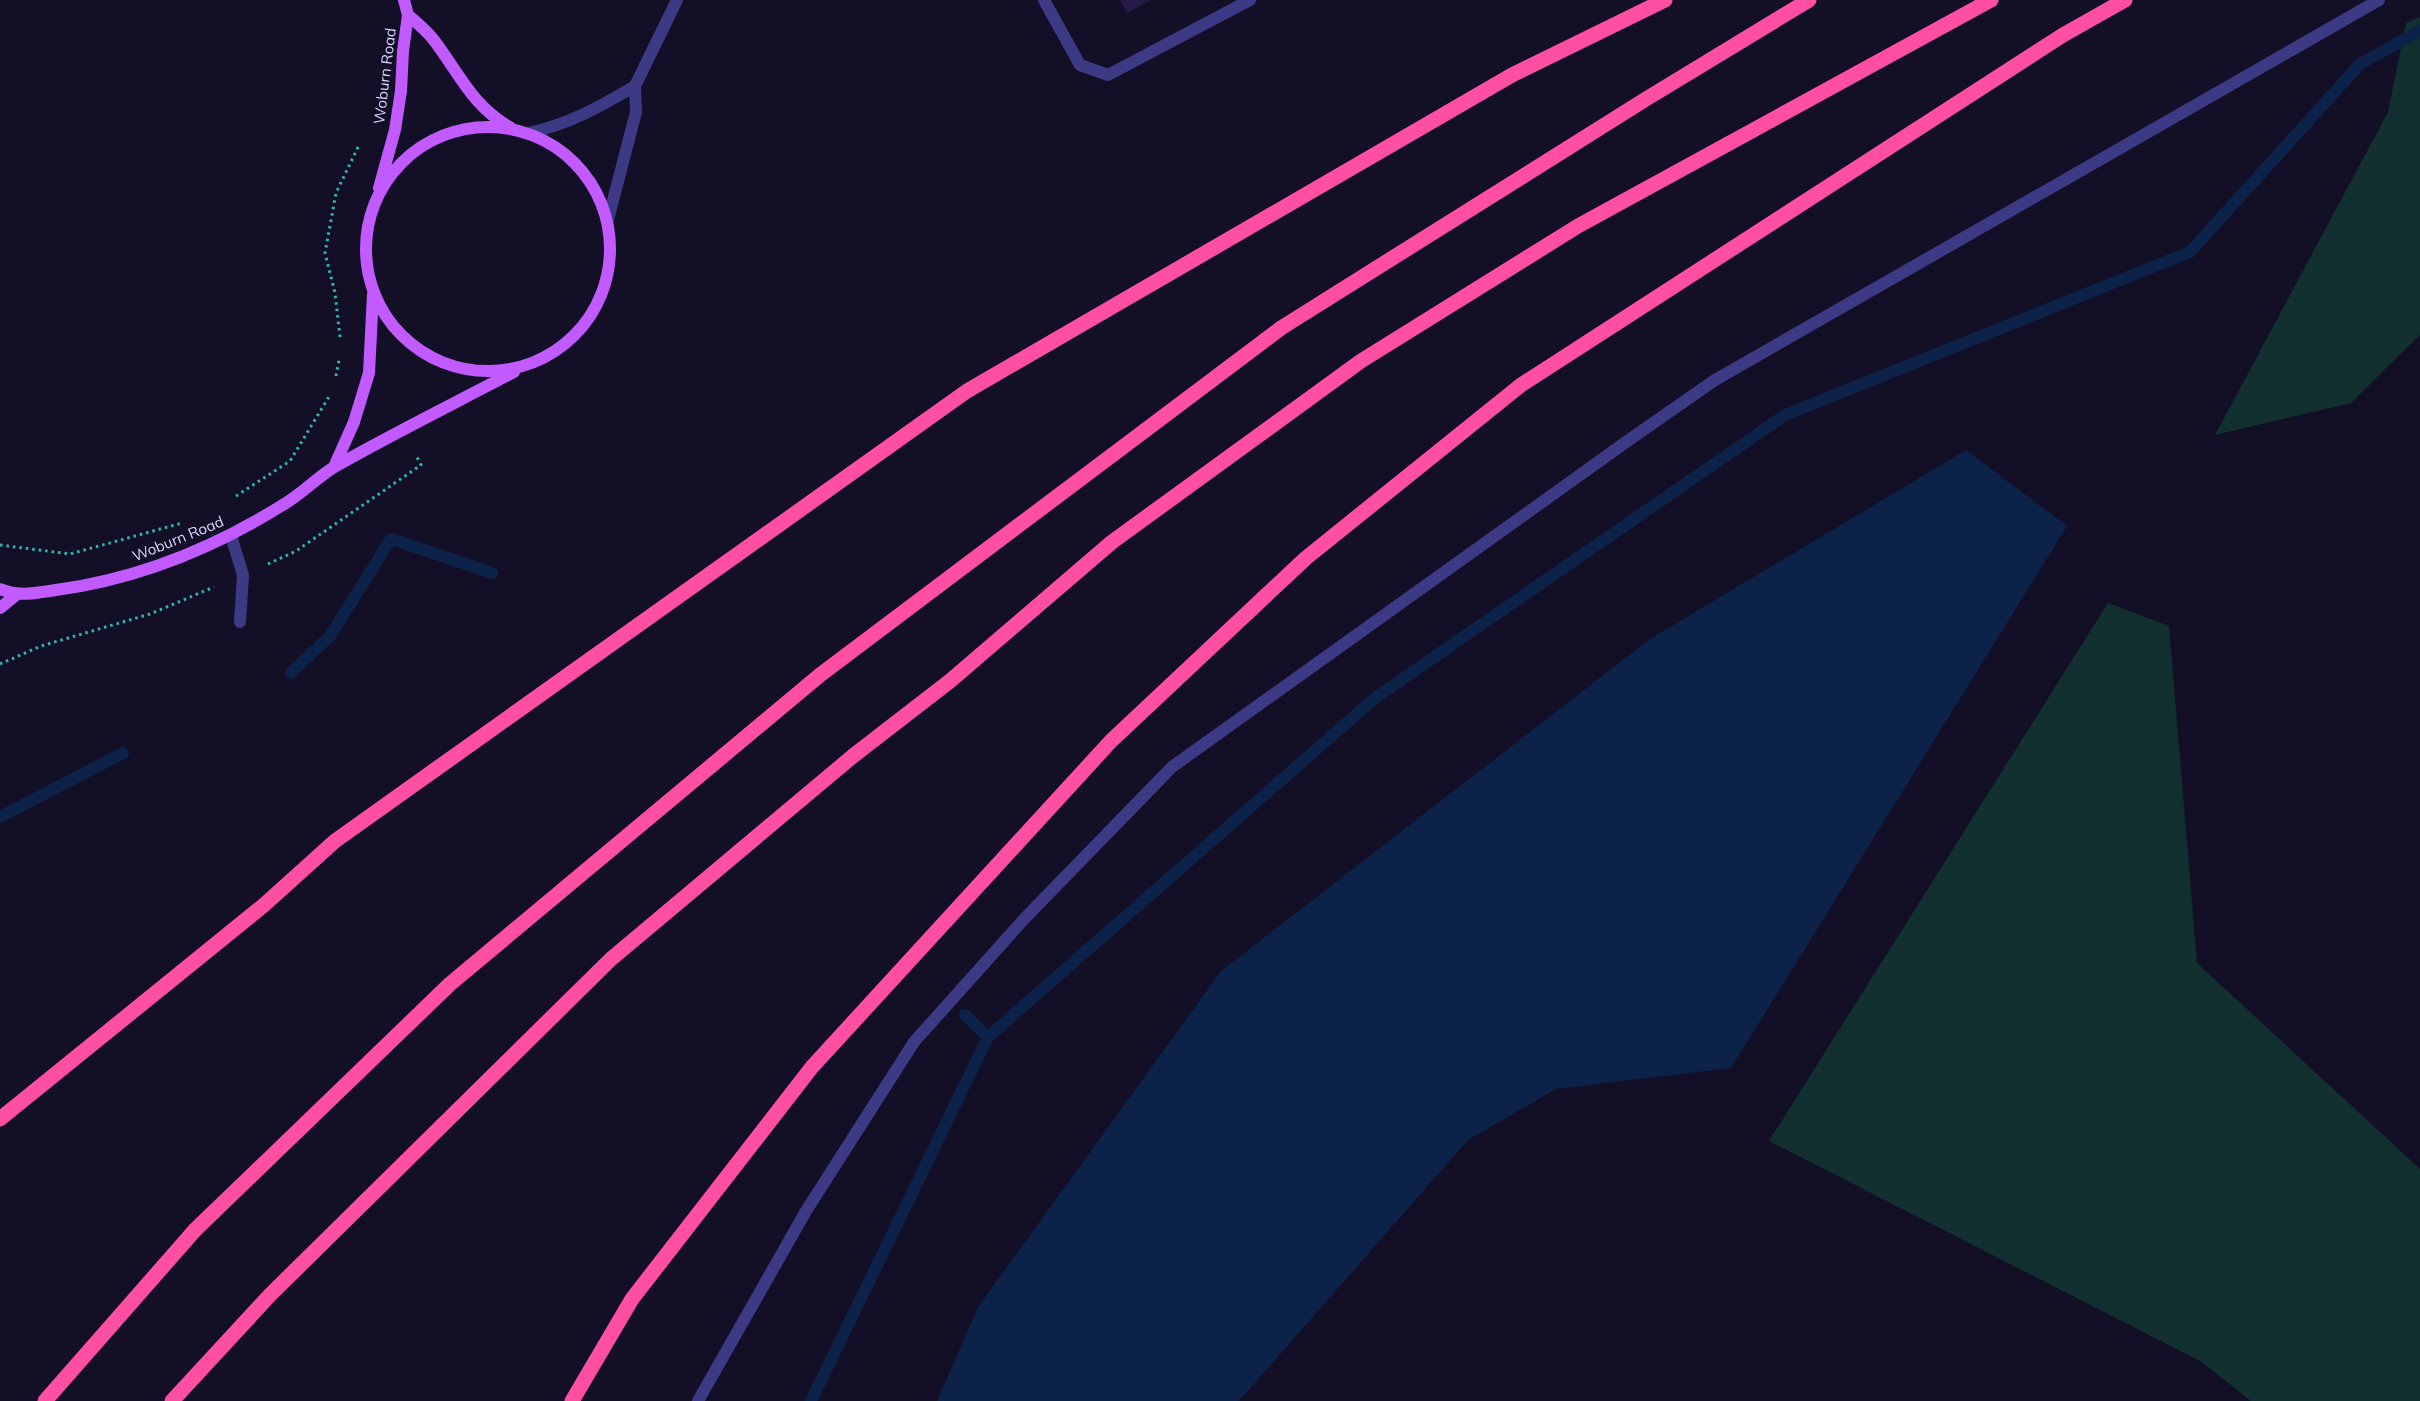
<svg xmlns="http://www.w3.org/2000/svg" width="2420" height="1401" viewBox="0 0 2420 1401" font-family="Mulish,sans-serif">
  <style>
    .green { fill: #12302f }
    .water { fill: #0c2248 }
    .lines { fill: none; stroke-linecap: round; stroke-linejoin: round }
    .stream { stroke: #0c2248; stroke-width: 12 }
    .building { fill: #241b47 }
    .path { stroke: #2fb8b0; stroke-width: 3; stroke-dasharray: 2.5 4; stroke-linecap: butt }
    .minor { stroke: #3d3a85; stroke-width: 12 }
    .major { stroke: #c25bff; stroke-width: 12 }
    .highway { stroke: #ff4fa3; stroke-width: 15 }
    .labels { text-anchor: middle; stroke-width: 4; stroke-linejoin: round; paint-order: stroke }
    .street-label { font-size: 15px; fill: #d9d4ff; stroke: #130f26 }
  </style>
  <rect width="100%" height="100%" fill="#130f26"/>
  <path class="green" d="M2420,17V335L2351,403L2215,435L2388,112L2406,23Z
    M2108,603L2169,626L2197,963L2420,1169V1401H2251L2202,1362L1769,1141Z"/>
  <path class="water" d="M1966,450L2067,526L1731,1068L1556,1089L1468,1140L1239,1401H937L978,1307L1221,971L1650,639Z"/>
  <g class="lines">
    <path class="stream" d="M291,673L330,636L391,539L492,573
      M0,817L123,753
      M965,1015L988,1037
      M811,1401L988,1037L1375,698L1785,415L2190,252L2360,64L2420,31"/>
  </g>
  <path class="building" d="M1120,0H1151L1127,13Z"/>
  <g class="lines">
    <path class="path" d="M340,337L335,293L325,253L336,193L359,145
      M336,376L339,360
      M236,496L290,461L330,395
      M0,545L70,554L182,523
      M268,564L296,551L421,465L416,455
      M0,664L41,646L150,614L214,587"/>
    <path class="minor" d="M1044,0L1080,65L1108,75L1250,0
      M528,133C570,124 599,107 635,86
      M608,220L636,112L635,86L677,0
      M231,536L243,575L240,622
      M698,1401L806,1211L914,1042L1025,918L1172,767L1626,442L1715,380L2379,0"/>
    <path class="major" d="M408,15C416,22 426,30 433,39C460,74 471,105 511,128
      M366 249a122 122 0 1 1 244 0a122 122 0 1 1-244 0Z
      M379,188L395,130L401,91L403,51L408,15L404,0
      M334,467L354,422L369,373L373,294
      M0,589C20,597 35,593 56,590C137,579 212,549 281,506C301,495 317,477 336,466C394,433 455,403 514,372
      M0,608L16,595"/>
    <path class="highway" d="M0,1119L264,905L335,841L967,391L1512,75L1665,0
      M45,1401L195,1230L450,984L820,675L1281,328L1646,99L1809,0
      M172,1401L270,1295L611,959L853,756L950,681L1112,542L1361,361L1578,226L1991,0
      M572,1401L632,1299L812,1067L1111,741L1306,558L1521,385L2063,35L2125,0"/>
  </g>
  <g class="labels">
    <g class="street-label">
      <text transform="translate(385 76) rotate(-83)" y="5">Woburn Road</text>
      <text transform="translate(178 539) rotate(-22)" y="5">Woburn Road</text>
    </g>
  </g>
</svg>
